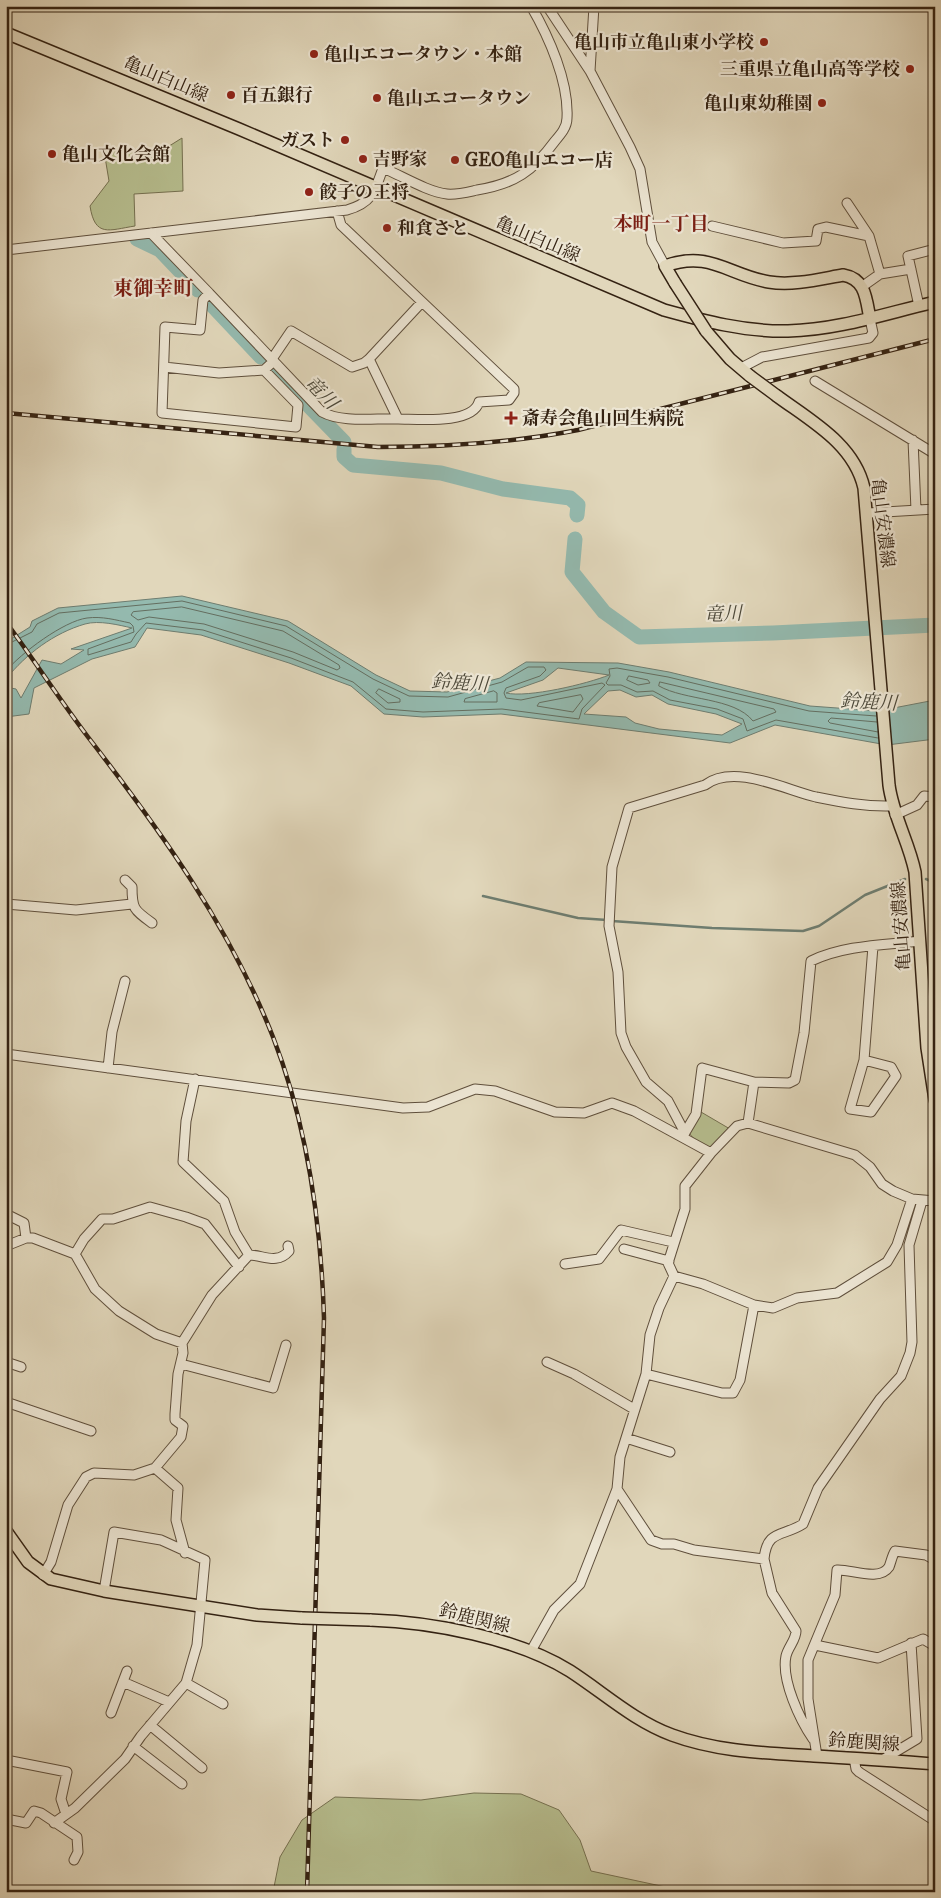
<svg xmlns="http://www.w3.org/2000/svg" width="941" height="1898" viewBox="0 0 941 1898" font-family="'IM FELL Great Primer','Noto Serif JP',serif">
  <style>
    .green { fill: #b6bd8e; stroke: #757050 }
    .water { fill: #94baaf; stroke: #6e7d70; fill-rule: evenodd }
    .lines { fill: none; stroke-linecap: round; stroke-linejoin: round }
    .shore { stroke: #646e60; stroke-width: 1 }
    .stream { stroke: #6e7d70; stroke-width: 2.5 }
    .river { stroke: #94baaf; stroke-width: 15 }
    .minor-casing { stroke: #5f4f3c; stroke-width: 11 }
    .major-casing { stroke: #342212; stroke-width: 14 }
    .minor { stroke: #ece5d3; stroke-width: 9 }
    .major { stroke: #e1d7bb; stroke-width: 11 }
    .rail-casing { stroke: #342212; stroke-width: 4.5 }
    .rail { stroke: #ece5d3; stroke-width: 2.5; stroke-dasharray: 8; stroke-linecap: butt }
    .major-bridge-casing { stroke: #342212; stroke-width: 14; stroke-linecap: butt }
    .major-bridge { stroke: #e1d7bb; stroke-width: 11 }
    .poi-dot { fill: #8f2418; stroke: #ece5d3; stroke-width: 2 }
    .labels { text-anchor: middle; stroke-width: 4.5; stroke-linejoin: round; paint-order: stroke }
    .poi-label { font-size: 18px; font-weight: bold; fill: #342212; stroke: #ece5d3; text-anchor: start }
    .street-label { font-size: 18px; fill: #342212; stroke: #ece5d3 }
    .neighbourhood-label { font-size: 19px; font-weight: bold; fill: #7a1f14; stroke: #ece5d3 }
    .water-label { font-size: 19px; font-style: italic; fill: #4c4839; stroke: #ece5d3 }
    .quarter-label { font-size: 20px; font-weight: bold; fill: #7a1f14; stroke: #ece5d3 }
  </style>
  <rect width="100%" height="100%" fill="#e1d7bb"/>
  <filter id="stains"><feTurbulence type="fractalNoise" baseFrequency=".004" numOctaves="4"/><feColorMatrix values="0 0 0 0 .2 0 0 0 0 .09 0 0 0 0 .02 0 0 0 .5 -.17"/></filter>
  <radialGradient id="worn" r=".72"><stop offset=".6" stop-color="#630" stop-opacity="0"/><stop offset="1" stop-color="#630" stop-opacity=".3"/></radialGradient>
  <path class="green" d="M182,138L183,191L134,194L135,226C109,230 95,238 90,206L109,181L104,151L166,148Z
    M701,1112L730,1129L714,1146L709,1147L694,1139L689,1133Z
    M474,1793L521,1794L559,1810L580,1840L591,1871L689,1892H273L280,1857L302,1820L335,1797L421,1800Z"/>
  <path class="water" d="M182,596L288,621L376,675L410,691L447,692L500,678L526,662L618,663L669,672L810,706L878,711L935,700V739L887,745L775,725L730,743L501,714L423,717L384,714L351,686L289,663L201,635L147,628L135,647L92,659L34,688L29,714L6,717V687L16,689L21,698L42,660L61,664L84,650L71,649L132,628C119,625 99,620 85,624C54,633 26,654 6,679V642L30,627L32,621L58,608ZM558,668L609,675C587,684 528,698 506,693L543,680ZM620,690L636,697L652,695L668,704L716,714L742,724L722,735L659,729L635,723L626,717L584,714L608,691Z"/>
  <g class="lines">
    <path class="shore" d="M182,607L283,631L339,665L340,668L337,670L293,652L204,624L149,617L138,620L131,615L133,612Z
      M6,645L32,632L37,624L59,613L182,601L286,626L373,679L409,696L448,697L502,682L528,667H544L546,670L540,676L506,688L504,693L506,698L521,700L602,683L605,685L582,709L579,719L502,709L423,712L386,709L353,682L291,658L203,630L146,623L136,634L131,642L88,655V649L134,632L133,626L130,623C116,620 102,616 87,618C64,621 21,653 6,671
      M629,676L648,680L650,683L638,685L627,680Z
      M660,682L774,709L776,712L753,721C734,697 685,701 659,686Z
      M379,689L400,699V702L388,703L376,693Z
      M494,691L497,693V702H464L465,699Z
      M581,695L583,699L573,712L537,706L539,703Z
      M876,716L809,711L668,677L617,668L609,669L610,676L606,683L608,685H621L637,692L653,691L670,700L717,709L743,719L747,731L776,720L878,738
      M877,722L831,718L828,721L830,723L878,732"/>
    <path class="stream" d="M926,879L935,883
      M483,896L578,918L607,920
      M612,921L712,928L803,931L819,926L865,895L905,879"/>
    <path class="river" d="M137,239L160,250L198,290
      M212,305L261,357
      M272,368L344,442
      M344,449V457L353,465L441,473L503,489L570,498L578,505L577,515
      M575,539L572,572L604,612L639,637L773,633L935,625"/>
    <g class="minor-casing">
      <path id="minor" d="M547,6L590,71L630,147L640,169L652,242L665,266
        M590,71L594,6
        M847,203L869,236L880,274L863,286
        M337,211L341,225L514,389V393L509,400L479,402C472,425 417,419 398,419
        M712,226L783,243L816,241L818,229L826,227L869,236
        M151,233L209,293L203,300L200,330L165,327L162,413L296,427L298,405L264,370
        M6,250L347,210C372,203 375,191 383,168C402,176 428,192 447,194C457,195 468,192 477,190C515,184 533,171 555,141C561,134 567,127 567,118C569,82 549,37 531,6
        M880,274L911,269
        M209,293L322,412C342,423 375,418 398,419L369,359L422,302
        M919,306L908,256L935,249
        M272,359L291,331L352,367L364,363L369,359
        M164,367L219,373L264,370L274,361
        M741,368L762,357L869,338L873,333L870,319
        M815,381L935,454
        M913,440L916,510
        M868,513L935,509
        M895,815L917,805L924,796L935,797
        M125,880L132,887C132,909 134,910 152,923
        M6,904L76,910L132,904
        M6,1054L403,1108L428,1107L475,1089L495,1091L555,1112L584,1113L612,1103L634,1111L711,1153
        M864,1060L891,1067L896,1076L871,1112L850,1109L864,1060L873,946
        M108,1068L112,1032L125,981
        M748,1123L754,1082L789,1083L795,1080L804,1033L811,961C844,945 884,945 920,941
        M685,1133L668,1101L646,1082L626,1047L621,1033L618,972L609,926L612,867L629,808L705,785C734,763 786,790 816,797C841,802 866,807 892,806
        M683,1136L696,1114L702,1068L754,1082
        M6,1214L24,1223L26,1238
        M6,1246L26,1238H33L75,1254L95,1289L119,1311L156,1334L182,1343
        M624,1249L669,1261
        M75,1254L84,1239L102,1219H113L150,1207L186,1217L205,1224L239,1267
        M249,1255C263,1255 277,1265 289,1251L288,1246
        M565,1264L599,1259L621,1230L673,1242
        M674,1276L703,1284L754,1305L773,1308L797,1298L837,1293L887,1262L897,1245L912,1199
        M6,1362L21,1367
        M547,1362L574,1374L634,1409
        M181,1364L273,1388L286,1345
        M646,1374L722,1393H733L740,1380L754,1305
        M6,1402L91,1431
        M626,1438L670,1452
        M155,1468L178,1488L176,1520L185,1553
        M617,1489L651,1540L662,1544H674L694,1550L764,1559C767,1529 783,1537 803,1524L818,1488L880,1399L901,1376L910,1353L912,1342L909,1245L922,1201
        M764,1559L772,1593L796,1631C796,1640 788,1647 786,1656C781,1680 800,1720 813,1739
        M43,1575L51,1562L68,1505L86,1477L94,1473L134,1475L155,1468L181,1437L183,1426L175,1420V1414L178,1374L183,1353L182,1343L212,1295L249,1255L235,1232L224,1201L183,1162L186,1121L195,1079
        M815,1645L878,1658L923,1639L935,1646
        M531,1651L554,1610L580,1584L617,1489L620,1457L646,1374L650,1335L659,1308L674,1276L668,1263L685,1209V1186L711,1153L737,1126L748,1123L855,1155L870,1167L882,1184L893,1191L912,1199L935,1201
        M123,1682L169,1702
        M186,1683L223,1704
        M111,1713L127,1671
        M150,1725L202,1768
        M133,1746L182,1784
        M817,1756L808,1699V1660L835,1595L837,1570C851,1569 879,1582 889,1567C891,1562 892,1556 895,1551L926,1555L935,1560
        M854,1758L856,1769L859,1772L935,1821
        M6,1760L67,1772L61,1799L66,1814
        M882,1760L917,1739L911,1643
        M6,1819L26,1823L34,1811L41,1813L77,1837L78,1852L74,1860
        M54,1823L75,1808L125,1759L141,1736L186,1683L197,1645L205,1560L161,1540L114,1532L104,1591"/>
    </g>
    <g class="major-casing">
      <path id="major" d="M6,33L239,129L664,310C704,321 746,332 788,331C838,330 887,313 935,302
        M675,283L665,266C710,250 728,275 769,282C793,286 820,279 843,275C866,279 866,299 870,319
        M706,331L730,359L750,376
        M777,396C811,421 854,444 864,488L889,785C893,816 909,842 915,872L927,1048L935,1100
        M6,1531L28,1562L51,1579L104,1591L257,1615L302,1618
        M370,1620C432,1622 517,1638 570,1671C604,1693 634,1721 672,1735C718,1752 766,1753 814,1756C854,1758 894,1761 935,1764"/>
    </g>
    <use href="#minor" class="minor"/>
    <use href="#major" class="major"/>
    <g class="rail-casing">
      <path id="rail" d="M6,413L378,447C445,447 511,443 578,430L935,339
        M6,622C34,660 60,700 88,737C160,830 230,927 273,1037C308,1127 321,1223 324,1318L307,1892"/>
    </g>
    <use href="#rail" class="rail"/>
    <g class="major-bridge-casing">
      <path id="major-bridge" d="M675,283L706,331
        M750,376L777,396
        M302,1618L370,1620"/>
    </g>
    <use href="#major-bridge" class="major-bridge"/>
  </g>
  <g class="poi-dot">
    <circle cx="764" cy="42" r="5"/>
    <circle cx="314" cy="54" r="5"/>
    <circle cx="910" cy="69" r="5"/>
    <circle cx="231" cy="95" r="5"/>
    <circle cx="377" cy="98" r="5"/>
    <circle cx="822" cy="103" r="5"/>
    <circle cx="345" cy="140" r="5"/>
    <circle cx="52" cy="154" r="5"/>
    <circle cx="363" cy="159" r="5"/>
    <circle cx="455" cy="160" r="5"/>
    <circle cx="309" cy="192" r="5"/>
    <circle cx="387" cy="228" r="5"/>
    <path d="M508.5 410.5h5v5h5v5h-5v5h-5v-5h-5v-5h5z"/>
  </g>
  <g class="labels">
    <g class="poi-label">
      <text x="754" y="48" text-anchor="end">亀山市立亀山東小学校</text>
      <text x="324" y="60">亀山エコータウン・本館</text>
      <text x="900" y="75" text-anchor="end">三重県立亀山高等学校</text>
      <text x="241" y="101">百五銀行</text>
      <text x="387" y="104">亀山エコータウン</text>
      <text x="812" y="109" text-anchor="end">亀山東幼稚園</text>
      <text x="335" y="146" text-anchor="end">ガスト</text>
      <text x="62" y="160">亀山文化会館</text>
      <text x="373" y="165">吉野家</text>
      <text x="465" y="166">GEO亀山エコー店</text>
      <text x="319" y="198">餃子の王将</text>
      <text x="397" y="234">和食さと</text>
      <text x="522" y="424">斎寿会亀山回生病院</text>
    </g>
    <g class="street-label">
      <text transform="translate(166 79) rotate(23)" y="6">亀山白山線</text>
      <text transform="translate(538 239) rotate(23)" y="6">亀山白山線</text>
      <text transform="translate(883 523) rotate(83)" y="6">亀山安濃線</text>
      <text transform="translate(901 926) rotate(-94)" y="6">亀山安濃線</text>
      <text transform="translate(475 1618) rotate(14)" y="6">鈴鹿関線</text>
      <text transform="translate(864 1742) rotate(4)" y="6">鈴鹿関線</text>
    </g>
    <g class="neighbourhood-label">
      <text x="661" y="230">本町一丁目</text>
    </g>
    <g class="water-label">
      <text transform="translate(322 392) rotate(46)" y="7">竜川</text>
      <text transform="translate(723 613) rotate(-2)" y="7">竜川</text>
      <text transform="translate(460 682) rotate(4)" y="7">鈴鹿川</text>
      <text transform="translate(869 701) rotate(3)" y="7">鈴鹿川</text>
    </g>
    <g class="quarter-label">
      <text x="153" y="295">東御幸町</text>
    </g>
  </g>
  <rect width="941" height="1898" fill="none" stroke="#e1d7bb" stroke-width="25"/>
  <rect x="8" y="8" width="926" height="1883" fill="none" stroke="#342212" stroke-width="2.5"/>
  <rect x="12" y="12" width="916" height="1873" fill="none" stroke="#342212"/>
  <rect width="100%" height="100%" filter="url(#stains)"/>
  <rect width="100%" height="100%" fill="url(#worn)"/>
</svg>
